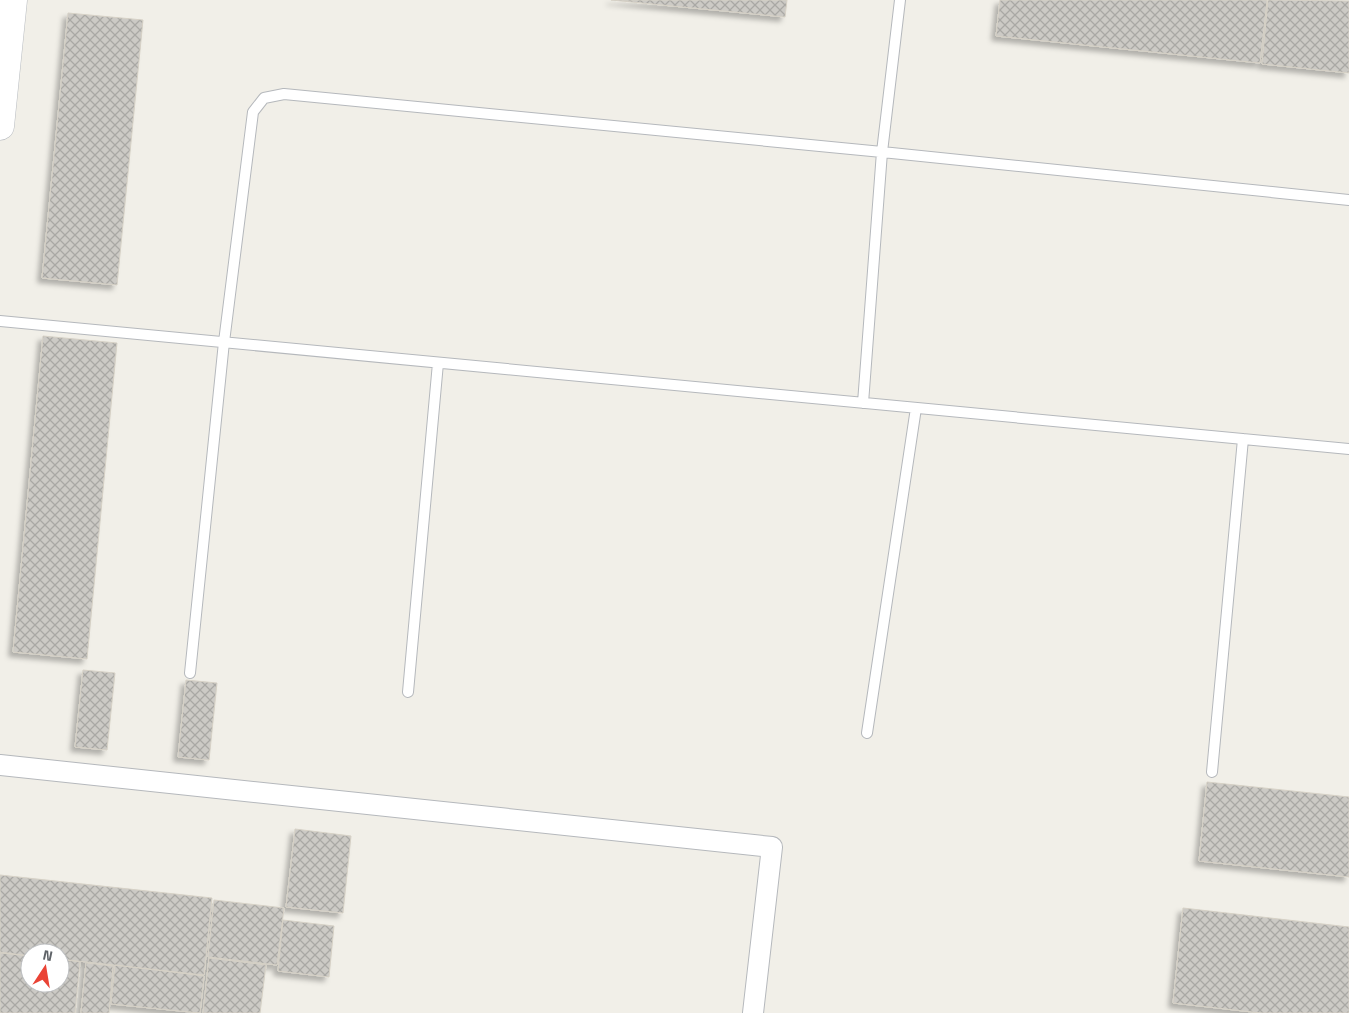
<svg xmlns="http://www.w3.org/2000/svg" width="1349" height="1013" viewBox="0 0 1349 1013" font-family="'Titillium Web',sans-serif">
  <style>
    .building { fill: url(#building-cross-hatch); stroke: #d6d1c6; filter: url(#shadow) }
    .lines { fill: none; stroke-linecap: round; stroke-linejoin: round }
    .lane-casing { stroke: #b5b8bc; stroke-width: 12 }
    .street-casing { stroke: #b5b8bc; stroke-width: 22 }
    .secondary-casing { stroke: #b6babf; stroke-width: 29 }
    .lane { stroke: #fff; stroke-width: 10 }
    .street { stroke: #fff; stroke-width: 20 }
    .secondary { stroke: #fff; stroke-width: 28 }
  </style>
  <defs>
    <pattern id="building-cross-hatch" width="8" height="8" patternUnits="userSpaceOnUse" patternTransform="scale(1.25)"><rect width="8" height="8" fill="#cccac5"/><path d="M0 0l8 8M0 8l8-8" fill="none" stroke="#a9a8a4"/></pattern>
    <filter id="shadow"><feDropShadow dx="-4.5" dy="4.5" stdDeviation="2.5" flood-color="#0004"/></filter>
  </defs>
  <rect width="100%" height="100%" fill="#f1efe8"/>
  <path class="building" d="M611,0H787L785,17Z
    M1000,0H1267L1260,63L996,36Z
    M1268,0L1349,1V73L1262,64Z
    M68,13L143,20L117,285L42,278Z
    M43,336L117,343L87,659L13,652Z
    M83,670L115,673L107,750L75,747Z
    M186,680L217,683L209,760L178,757Z
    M1207,782L1349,797V877L1199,861Z
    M295,829L351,836L343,913L286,907Z
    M0,875L212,898L204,975L60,959V953H30V956L0,952Z
    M214,900L284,908L277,965L208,957Z
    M1183,908L1349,927V1013H1261L1173,1003Z
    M283,920L334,926L329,977L278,971Z
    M0,953L30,956V983H60V959L80,962L75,1013H0Z
    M209,958L266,965L260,1013H203Z
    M86,963L113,966L109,1013H81Z
    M115,965L204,976L200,1013L111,1004Z"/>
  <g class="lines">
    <g class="lane-casing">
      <path id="lane" d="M900,0L882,152L1349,200
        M0,321L1349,449
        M190,673L224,342L253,112L264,98L284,94L882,152L863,403
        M408,692L438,363
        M867,733L916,408
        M1212,772L1243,439"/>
    </g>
    <g class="street-casing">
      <path id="street" d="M0,765L772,847L753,1013"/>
    </g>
    <g class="secondary-casing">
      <path id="secondary" d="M0,126L13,0"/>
    </g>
    <use href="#lane" class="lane"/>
    <use href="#street" class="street"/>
    <use href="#secondary" class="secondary"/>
  </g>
  <g transform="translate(45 968) rotate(12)"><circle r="24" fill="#ffffff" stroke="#bfc1c3"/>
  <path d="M0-4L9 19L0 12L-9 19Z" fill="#ea4335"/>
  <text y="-8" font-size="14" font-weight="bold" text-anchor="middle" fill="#5f6368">N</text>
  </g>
</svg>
